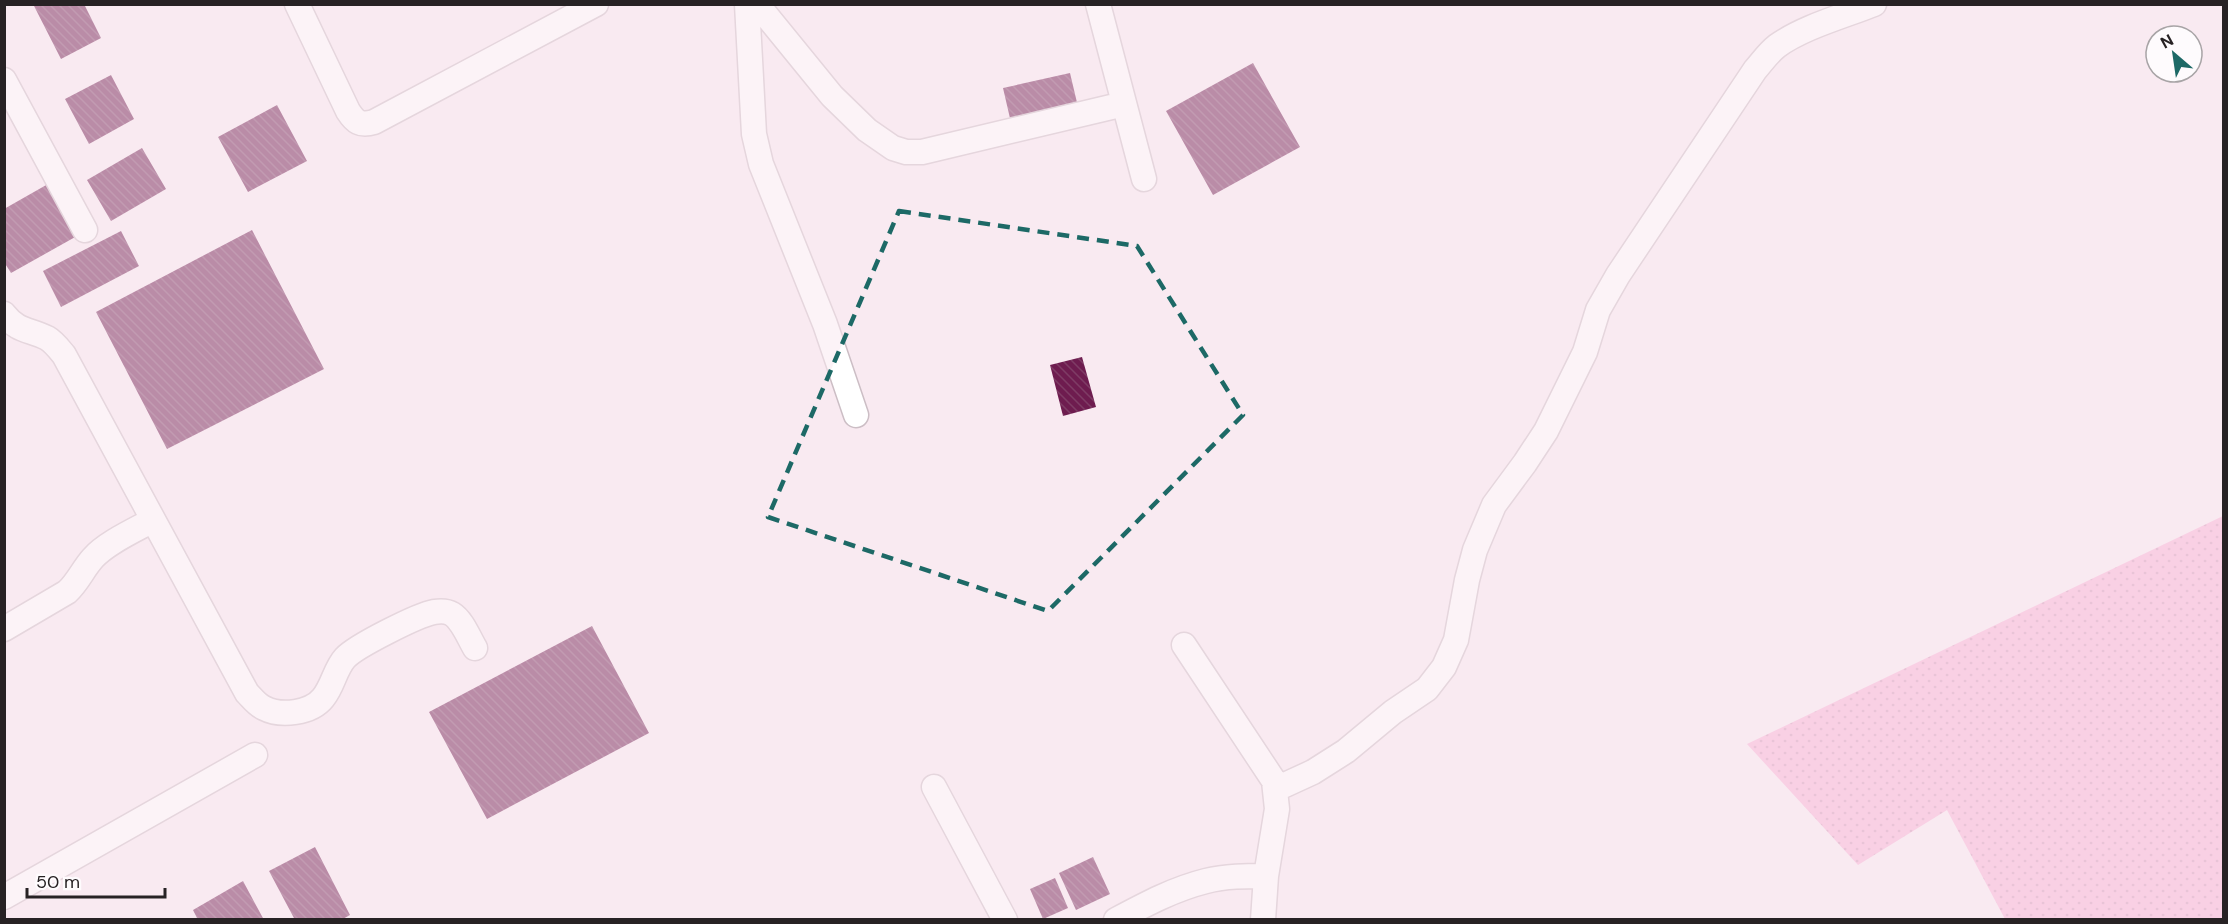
<svg xmlns="http://www.w3.org/2000/svg" width="2228" height="924" viewBox="0 0 2228 924" font-family="'DM Sans',sans-serif">
  <style>
    .grass { fill: url(#grass-dots) }
    .building { fill: url(#building-back-hatch) }
    .lines { fill: none; stroke-linecap: round; stroke-linejoin: round }
    .minor-casing { stroke: #ccbec5; stroke-width: 27 }
    .minor { stroke: #fff; stroke-width: 24 }
    .marked { fill: none; stroke: #1d6966; stroke-width: 4.5; stroke-dasharray: 12 8; stroke-linejoin: round }
  </style>
  <defs>
    <pattern id="grass-dots" width="8" height="8" patternUnits="userSpaceOnUse" patternTransform="scale(1.5)"><rect width="8" height="8" fill="#f9b1d6"/><path d="M2 2h.1M6 6h.1" fill="none" stroke="#d598b8" stroke-width="1.8" stroke-linecap="round"/></pattern>
    <pattern id="building-back-hatch" width="6" height="6" patternUnits="userSpaceOnUse" patternTransform="scale(1.5)"><rect width="6" height="6" fill="#6e1c4f"/><path d="M-1 5l2 2M0 0l6 6M5-1l2 2" fill="none" stroke="#7e3c65"/></pattern>
  </defs>
  <rect width="100%" height="100%" fill="#f9eaf1"/>
  <path class="grass" d="M2223,516V919H2005L1947,810L1858,865L1747,744Z"/>
  <path class="building" d="M33,4H84L101,38L61,59Z
    M1253,63L1300,147L1213,195L1166,111Z
    M1070,73L1079,111L1012,127L1003,88Z
    M111,75L134,119L89,144L65,99Z
    M277,105L307,161L248,192L218,137Z
    M142,148L166,189L111,221L87,180Z
    M48,184L77,236L11,273L4,262V209Z
    M252,230L324,369L167,449L96,312Z
    M121,231L139,266L61,307L43,271Z
    M1082,357L1096,407L1063,416L1050,365Z
    M592,626L649,733L487,819L429,712Z
    M315,847L350,915L341,920H295L269,871Z
    M1093,857L1110,894L1076,910L1059,873Z
    M1055,878L1068,908L1043,919L1030,889Z
    M243,881L264,920H198L193,910Z"/>
  <g class="lines">
    <g class="minor-casing">
      <path id="minor" d="M297,4L348,111C355,122 360,126 374,122L596,4
        M747,4L754,134L761,164L825,324L856,415
        M757,4L832,96L867,130L893,148L906,152H922L1124,104
        M1098,4L1144,179
        M4,80L85,230
        M4,314C18,332 29,329 47,338C54,342 59,349 64,355L247,693C252,698 257,705 264,708C281,717 311,713 323,698C333,686 335,669 345,658C356,646 418,615 434,612C440,611 447,611 452,614C462,620 469,638 475,648
        M4,629L67,592C78,582 83,569 93,558C106,543 135,530 153,520
        M1184,645L1274,781L1277,809L1266,876L1263,920
        M934,787L1005,920
        M1276,789L1313,772L1346,751L1393,712L1427,689L1444,667L1456,640L1467,580L1475,550L1494,505L1525,463L1546,431L1585,352L1598,310L1618,275L1755,70C1762,62 1768,53 1777,46C1803,27 1844,16 1874,4
        M4,897L255,755
        M1116,920C1146,904 1174,889 1206,881C1226,876 1246,876 1266,876"/>
    </g>
    <use href="#minor" class="minor"/>
  </g>
  <path d="M0 0H2228V924H0ZM899,211L1137,246L1243,415L1048,611L768,517Z" fill="#f9eaf1" fill-opacity=".55" fill-rule="evenodd"/>
  <path class="marked" d="M899,211L1137,246L1243,415L1048,611L768,517Z"/>
  <rect width="2228" height="924" fill="none" stroke="#272224" stroke-width="12"/>
  <g transform="translate(2174 54) rotate(331)"><circle r="28" fill="#fefbfd" stroke="#a8a4a6" stroke-width="1.5"/>
  <path d="M0-4.5L10 22L0 15L-10 22Z" fill="#1d6966"/>
  <text y="-9" font-size="16" font-weight="bold" text-anchor="middle" fill="#272224">N</text>
  </g>
  <path d="M27 888v9h138v-9" fill="none" stroke="#272224" stroke-width="3"/>
  <text x="36" y="888" font-size="18" fill="#272224" stroke="#fefbfd" stroke-width="4.5" paint-order="stroke">50 m</text>
</svg>
